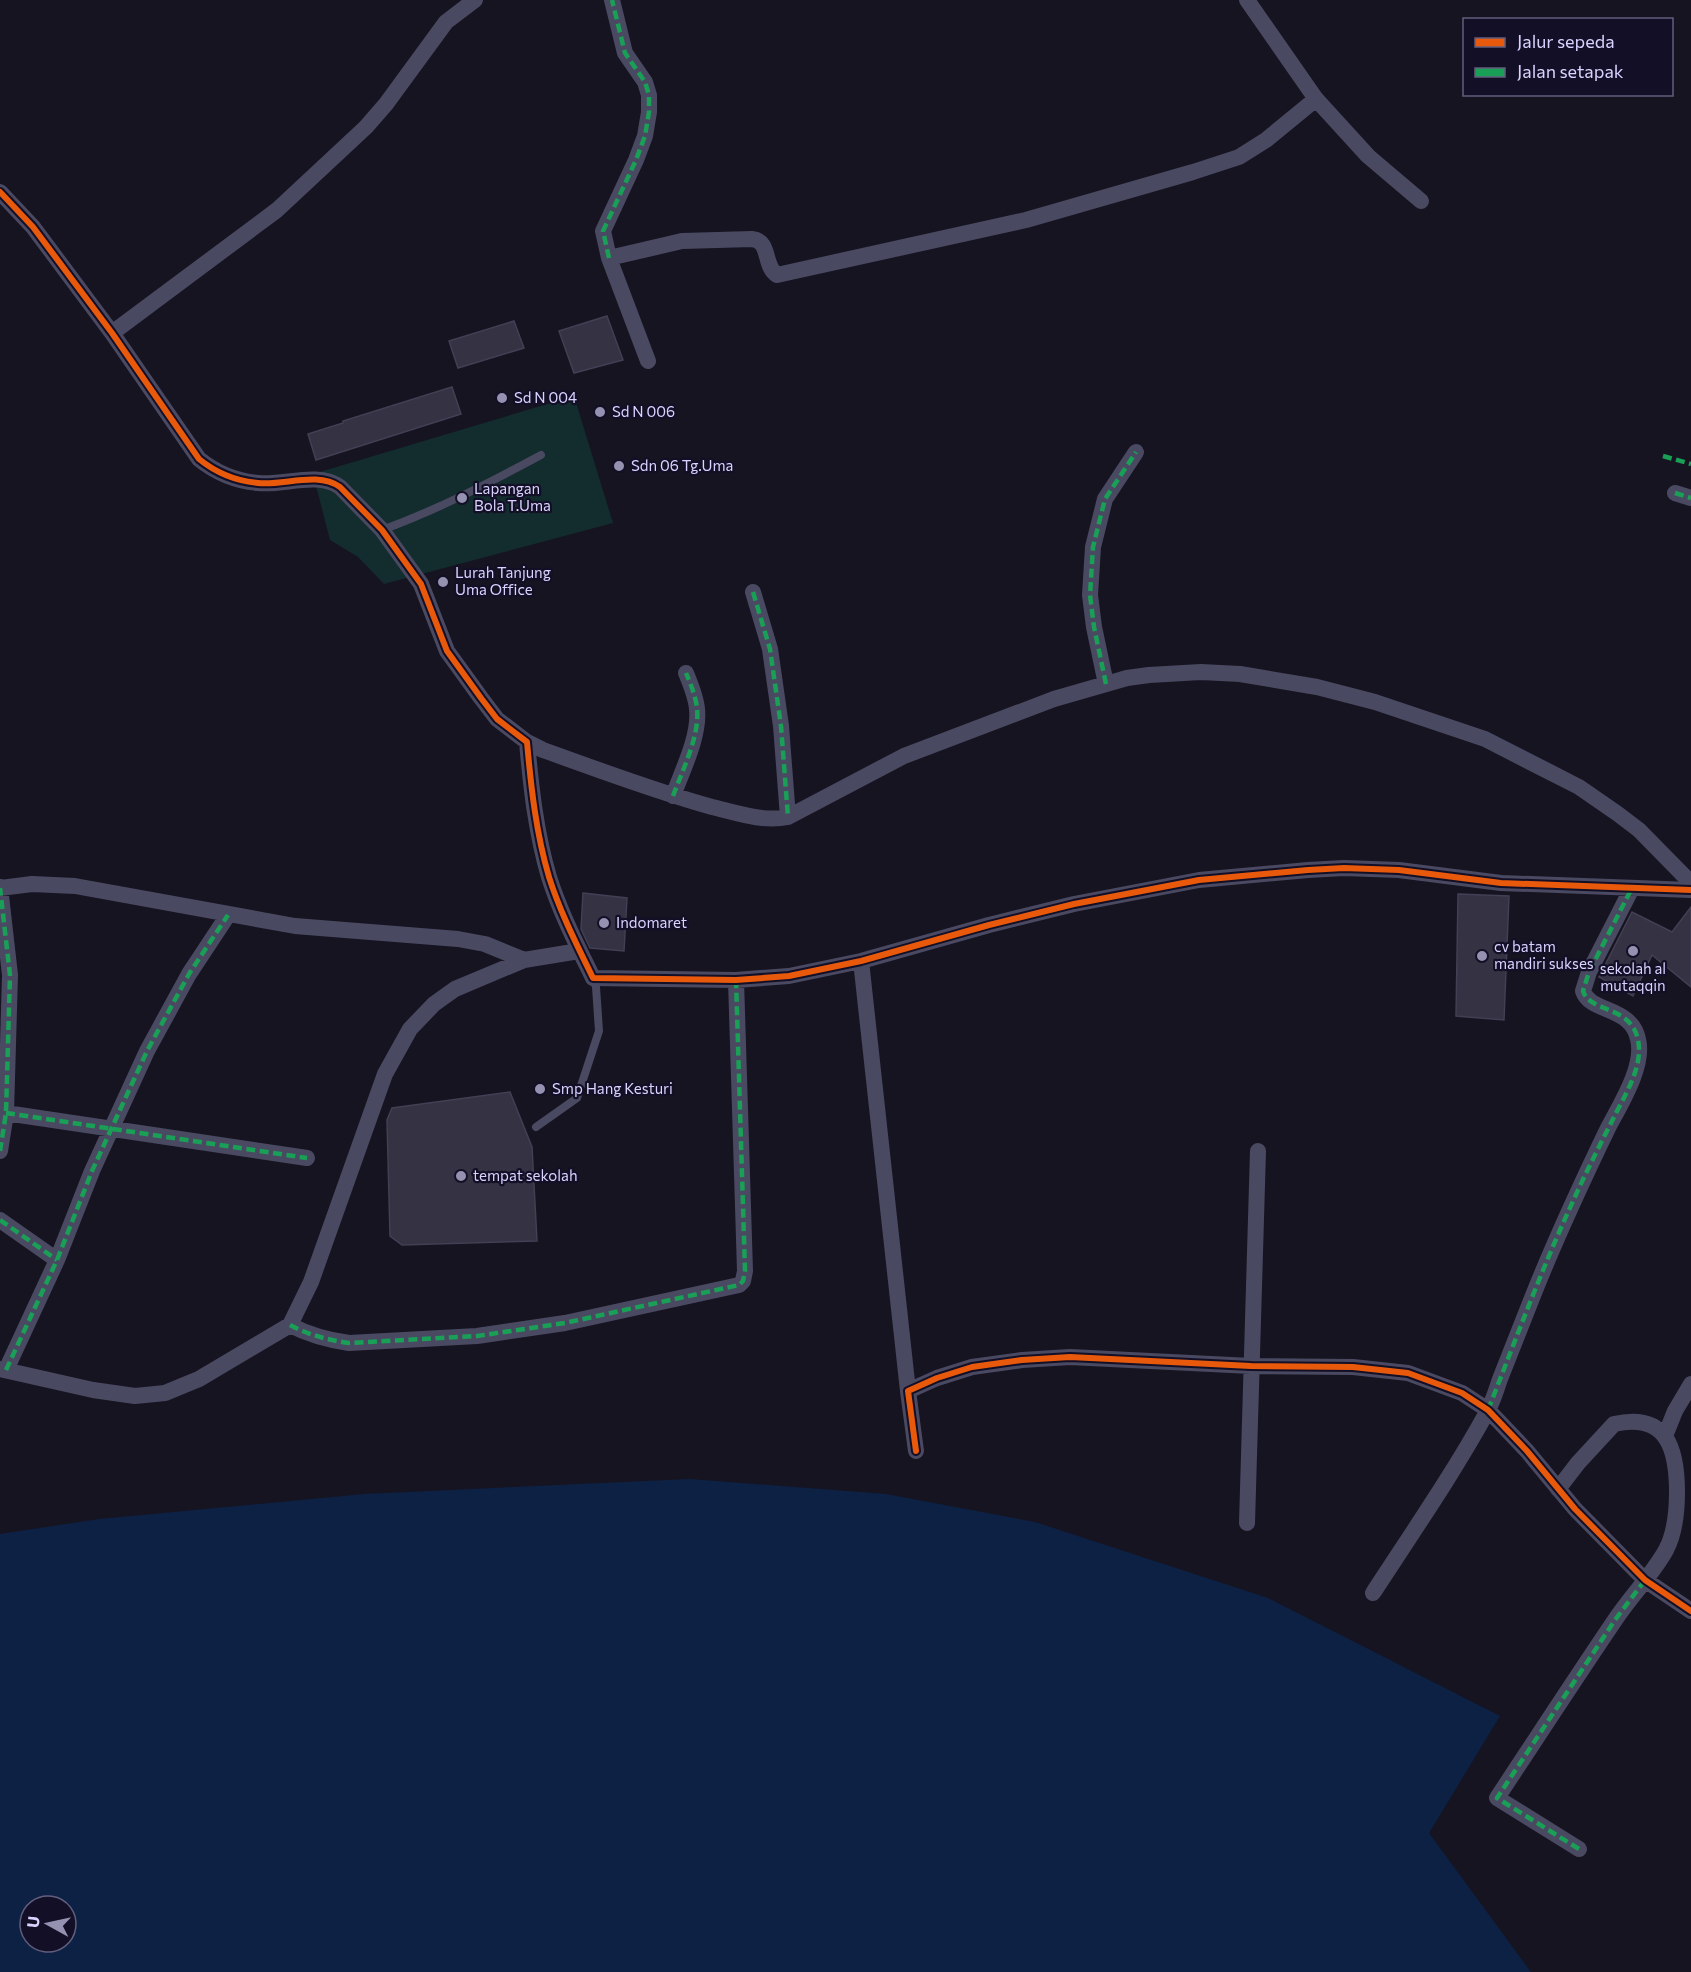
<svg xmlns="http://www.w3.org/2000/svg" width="1691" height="1972" viewBox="0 0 1691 1972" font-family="Commissioner,sans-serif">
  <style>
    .green { fill: #132c2d }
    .water { fill: #0d2144; fill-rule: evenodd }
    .building { fill: #343243; stroke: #433f54; stroke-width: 1.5 }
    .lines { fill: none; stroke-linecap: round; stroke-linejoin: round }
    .service { stroke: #4a4962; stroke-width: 8 }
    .minor { stroke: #4a4962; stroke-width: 16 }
    .quiet { stroke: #1a9f57; stroke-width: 4.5; stroke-dasharray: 9 4.5; stroke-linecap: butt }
    .cycleway-casing { stroke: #130f26; stroke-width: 10 }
    .cycleway { stroke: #e8590c; stroke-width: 6 }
    .poi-dot { fill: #9591b1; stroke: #130f26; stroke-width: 2 }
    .labels { text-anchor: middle; stroke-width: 4.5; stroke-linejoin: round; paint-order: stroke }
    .poi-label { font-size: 15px; fill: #d9d4ff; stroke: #130f26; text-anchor: start }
  </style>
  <rect width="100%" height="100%" fill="#161421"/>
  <path class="green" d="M574,396L613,523L384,584L358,557L330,540L313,474Z"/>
  <path class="water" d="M690,1479L886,1494L1035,1522L1268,1598L1500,1716L1429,1833L1531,1972H0V1534L99,1519L364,1494ZM30,1906H66V1942H30Z"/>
  <path class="building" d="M607,316L623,360L574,373L559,331Z
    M514,321L524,348L458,368L449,341Z
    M452,387L461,414L316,460L308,434L343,423V421Z
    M583,893L627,898L624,951L590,948L581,929Z
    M1458,894L1509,896L1504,1020L1456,1016Z
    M1691,907V987L1652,955L1633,996L1599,977L1632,912L1672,932Z
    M510,1092L532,1147L537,1241L402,1245L390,1236L387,1120L392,1108Z"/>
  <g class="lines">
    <path class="service" d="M382,530C437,510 489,483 541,455
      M536,1127L577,1098L599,1031L596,987L593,978"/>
    <path class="minor" d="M1247,0L1316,99L1368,156L1421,201
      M0,192L33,227L112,333L199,459C215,472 236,481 258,483C284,486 317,471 340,487L382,530L421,584L447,651L481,698L497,719L527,742C531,787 536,833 549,877C560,912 577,945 593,978L736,980L789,976L861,961L989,925L1074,904L1199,880L1308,870L1344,868L1399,870L1501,883L1691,890
      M609,258L603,231L636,160L645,136L649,112V95L645,82L625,53L612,0
      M112,333L277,210L366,127L386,104L446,22L475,0
      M648,361L609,258L682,241L752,239C771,241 763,266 777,275L1026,220L1193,172L1239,157L1266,140L1316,99
      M1675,493L1691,498
      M753,592L770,649L781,726L788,817
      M1106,684L1094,627L1090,595L1093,547L1105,499L1136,452
      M527,742L543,750C599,770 654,791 712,807C737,813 762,822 788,817L904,756L1054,699L1127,678L1149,675L1201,672L1240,674L1317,687L1375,702L1485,739L1579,787L1618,814L1639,830L1691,883
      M673,796C682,771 700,736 697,709C696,697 691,685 686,673
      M0,887L10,975L6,1113L0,1151
      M0,888L32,884L75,886L295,926L458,939L485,944L524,960L579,951
      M861,961L908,1391
      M6,1113L307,1158
      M0,1220L57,1260
      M290,1325C309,1335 328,1340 349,1343L477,1336L565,1323L739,1285L743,1281L745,1271L736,980
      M0,1369L93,1390L135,1396L165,1393L199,1379L290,1325L311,1282L385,1074L410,1029L434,1004L455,989L524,960
      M6,1370L57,1260L92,1171L147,1051L189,974L228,915
      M1665,1436L1675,1411L1691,1384
      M916,1451L908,1391L937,1378L972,1367L1022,1360L1070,1357L1251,1366L1353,1367L1408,1373L1462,1393L1488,1410L1527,1451L1575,1509L1645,1580L1691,1611
      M1558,1489L1578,1463L1614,1424C1667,1412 1677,1449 1677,1492C1677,1511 1675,1533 1666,1550C1652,1575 1631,1596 1615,1620C1575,1679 1536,1739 1497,1798L1579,1849
      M1247,1523L1258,1151
      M1373,1593C1412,1533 1453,1474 1487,1412C1494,1400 1497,1386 1502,1374C1512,1349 1522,1323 1532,1298C1555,1240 1581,1184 1608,1128C1620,1105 1645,1066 1638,1039C1631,1006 1590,1013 1583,991L1589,972L1632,888"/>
    <path class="quiet" d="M609,258L603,231L636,160L645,136L649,112V95L645,82L625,53L612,0
      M1663,456L1691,464
      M1675,493L1691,498
      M753,592L770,649L781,726L788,817
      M1106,684L1094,627L1090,595L1093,547L1105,499L1136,452
      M673,796C682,771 700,736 697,709C696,697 691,685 686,673
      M6,1113L307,1158
      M0,1151L6,1113L10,975L0,888
      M0,1220L57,1260
      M290,1325C309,1335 328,1340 349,1343L477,1336L565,1323L739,1285L743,1281L745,1271L736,980
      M6,1370L57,1260L92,1171L147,1051L189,974L228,915
      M1488,1410C1516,1339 1542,1268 1574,1199C1586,1172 1599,1147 1612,1121C1623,1098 1644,1067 1638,1040C1631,1005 1590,1013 1583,991L1589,972L1632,888
      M1579,1849L1497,1798L1615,1620L1645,1580"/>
    <g class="cycleway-casing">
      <path id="cycleway" d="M0,192L33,227L112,333L199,459C215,472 236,481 258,483C284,486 317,471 340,487L382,530L421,584L447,651L481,698L497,719L527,742C531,787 536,833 549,877C560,912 577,945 593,978L736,980L789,976L861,961L989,925L1074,904L1199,880L1308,870L1344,868L1399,870L1501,883L1691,890
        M916,1451L908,1391L937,1378L972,1367L1022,1360L1070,1357L1251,1366L1353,1367L1408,1373L1462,1393L1488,1410L1527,1451L1575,1509L1645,1580L1691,1611"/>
    </g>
    <use href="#cycleway" class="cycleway"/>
  </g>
  <g class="poi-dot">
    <circle cx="502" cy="398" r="6"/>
    <circle cx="600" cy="412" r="6"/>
    <circle cx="619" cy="466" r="6"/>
    <circle cx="462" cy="498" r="6"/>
    <circle cx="443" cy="582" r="6"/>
    <circle cx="604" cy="923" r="6"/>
    <circle cx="1633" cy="951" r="6"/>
    <circle cx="1482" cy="956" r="6"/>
    <circle cx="540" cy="1089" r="6"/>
    <circle cx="461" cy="1176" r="6"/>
  </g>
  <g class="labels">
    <g class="poi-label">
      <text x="514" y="403">Sd N 004</text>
      <text x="612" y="417">Sd N 006</text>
      <text x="631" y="471">Sdn 06 Tg.Uma</text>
      <text x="474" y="494">Lapangan<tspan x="474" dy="17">Bola T.Uma</tspan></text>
      <text x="455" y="578">Lurah Tanjung<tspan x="455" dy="17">Uma Office</tspan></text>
      <text x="616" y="928">Indomaret</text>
      <text x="1494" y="952">cv batam<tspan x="1494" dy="17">mandiri sukses</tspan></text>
      <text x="1633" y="974" text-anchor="middle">sekolah al<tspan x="1633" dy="17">mutaqqin</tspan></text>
      <text x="552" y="1094">Smp Hang Kesturi</text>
      <text x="473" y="1181">tempat sekolah</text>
    </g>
  </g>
  <rect x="1463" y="18" width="210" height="78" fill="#130f26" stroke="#625e7d" stroke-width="1.5"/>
  <rect x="1475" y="38" width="30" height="9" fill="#e8590c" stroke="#625e7d" stroke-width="1.5"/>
  <text x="1517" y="48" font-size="18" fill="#d9d4ff">Jalur sepeda</text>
  <rect x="1475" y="68" width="30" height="9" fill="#1a9f57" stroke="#625e7d" stroke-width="1.5"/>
  <text x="1517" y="78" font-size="18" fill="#d9d4ff">Jalan setapak</text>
  <g transform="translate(48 1924) rotate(278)"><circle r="28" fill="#130f26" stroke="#625e7d" stroke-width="1.5"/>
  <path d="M0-4.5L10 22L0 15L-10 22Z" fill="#9591b1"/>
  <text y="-9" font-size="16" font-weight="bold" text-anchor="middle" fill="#d9d4ff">U</text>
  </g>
</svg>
